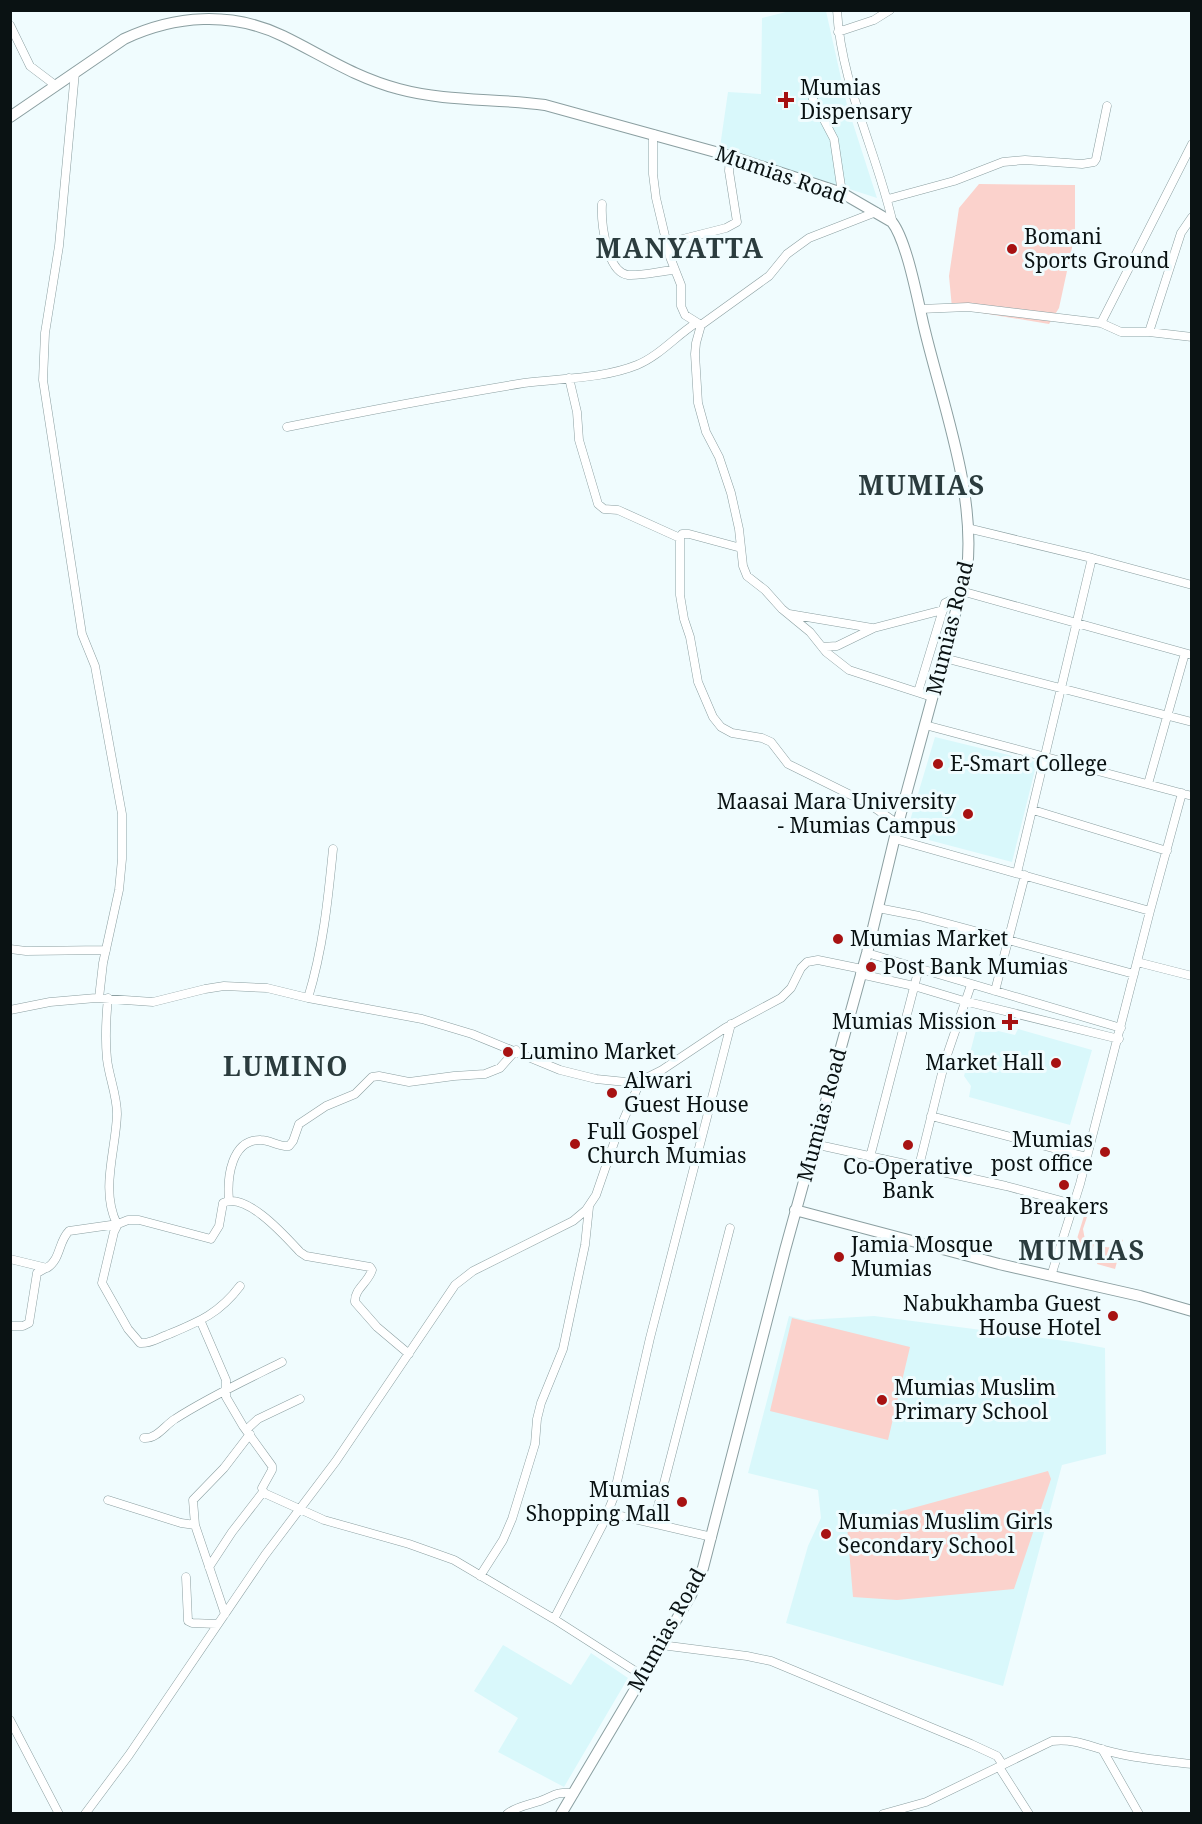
<svg xmlns="http://www.w3.org/2000/svg" width="1202" height="1824" viewBox="0 0 1202 1824" font-family="'Noto Serif',serif">
  <style>
    .built { fill: #d9f8fb }
    .green { fill: #fbd2cc }
    .lines { fill: none; stroke-linecap: round; stroke-linejoin: round }
    .street-casing { stroke: #8b9fa1; stroke-width: 9 }
    .secondary-casing { stroke: #8b9fa1; stroke-width: 12 }
    .street { stroke: #fff; stroke-width: 8 }
    .secondary { stroke: #fff; stroke-width: 10 }
    .poi-dot { fill: #a71212; stroke: #f0fcfe; stroke-width: 2 }
    .labels { text-anchor: middle; stroke-width: 6; stroke-linejoin: round; paint-order: stroke }
    .poi-label { font-size: 21px; fill: #0a1213; stroke: #f0fcfe; text-anchor: start }
    .street-label { font-size: 21px; fill: #0a1213; stroke: #f0fcfe }
    .district-label { font-size: 27px; font-weight: bold; letter-spacing: 1.5px; fill: #2b3c3e; stroke: #f0fcfe }
  </style>
  <rect width="100%" height="100%" fill="#f0fcfe"/>
  <path class="built" d="M790,11H826L847,105L877,198L720,147L728,92L761,94L762,18Z
    M935,737L1037,762L1012,862L906,834Z
    M977,1026L1015,1035L1018,1029L1092,1050L1070,1125L969,1097L971,1086L964,1076Z
    M789,1316L805,1320L874,1316L1073,1342L1105,1348L1106,1454L1062,1465L1003,1686L786,1623L808,1546L821,1518L818,1490L748,1473Z
    M503,1645L571,1685L591,1653L628,1678L564,1787L498,1752L518,1718L474,1691Z"/>
  <path class="green" d="M979,184L1075,185V234L1059,308L1049,324L952,308L949,276L959,208Z
    M1084,1216L1087,1217L1083,1229L1085,1240L1094,1244L1089,1262L1071,1258Z
    M1119,1239L1123,1240L1115,1269L1097,1264L1101,1246C1110,1248 1116,1249 1119,1239Z
    M792,1318L910,1347L888,1440L770,1411Z
    M1048,1471L1051,1479L1014,1589L897,1600L853,1597L847,1526Z"/>
  <g class="lines">
    <g class="street-casing">
      <path id="street" d="M837,10C841,85 877,152 893,224
        M10,25L30,66L55,85
        M838,32L874,20L890,10
        M75,72L59,246L45,333L43,380L82,634L95,666L122,814V859L119,890L103,963L99,998
        M813,99L834,139L842,193
        M653,134V174L656,198L670,257L681,285V306L685,315L701,325L769,276L787,254L809,238L876,212
        M888,199L954,181L1003,162L1025,160L1082,164L1094,162L1096,159L1107,106
        M602,204C601,221 606,272 628,275C642,276 660,271 674,270
        M667,243L726,228L737,222L729,171L730,156
        M920,309L968,307L1101,323L1121,332H1149L1192,337
        M1101,323L1192,144
        M701,325L696,343L695,354L698,403L706,432L719,457L731,493L739,529L743,566L747,576L765,590L782,609L810,632L826,652L849,670L932,697
        M1149,332L1181,233L1192,217
        M569,378L577,412L579,440L598,504L604,509L618,510L680,538
        M287,427C366,411 445,396 524,383C561,378 602,379 637,365C659,356 676,336 696,323
        M967,528L1092,558L1192,585
        M741,548L689,534H682L680,538V595L684,619L690,637L698,682L713,717L721,727L732,733L762,738L771,742L788,764L869,804L898,824
        M961,591L1192,655
        M789,614L872,628
        M822,647L837,646L874,628L943,610
        M944,658L1192,722
        M918,692L945,603L951,600L959,601
        M925,725L1192,796
        M1148,784L1185,653
        M1033,810L1167,851
        M895,839L1150,911
        M1017,873L1092,558
        M878,908L919,916L1134,974
        M10,949L26,951L106,950
        M867,953L1121,1028
        M1137,962L1192,976
        M860,974L914,986L964,1001L1119,1039
        M995,991L1025,875
        M108,998C106,1018 105,1039 107,1059C109,1077 117,1095 117,1114C116,1150 100,1190 117,1224
        M308,998C323,949 328,900 333,849
        M10,1010L50,1002L96,998L153,1002L205,989L224,986L267,988L308,998L422,1019L472,1034L560,1070L596,1079L636,1083L662,1070L725,1028L781,998L791,988L801,968L807,962L818,960L862,969
        M931,1116L1087,1157
        M814,1144L1006,1186L1073,1204
        M870,1157L919,968
        M919,1166L945,1061L971,985
        M229,1200C227,1178 231,1139 261,1140C270,1140 279,1147 289,1146L293,1141L299,1124L326,1106L355,1094L372,1077L379,1076L409,1082L454,1076L485,1074L500,1068L516,1050
        M118,1224L114,1232L102,1283L128,1329L140,1343C150,1344 158,1338 167,1335C198,1322 219,1314 240,1286
        M10,1259L47,1268C61,1259 58,1242 69,1231L118,1224L128,1220H139L211,1239L219,1226L223,1203C246,1191 286,1237 300,1252L306,1256L370,1267L372,1270C368,1283 354,1289 355,1302L377,1327L409,1354
        M1051,1276L1080,1184L1150,911L1182,793
        M201,1322L226,1380V1397L243,1426L272,1466V1470L262,1488L264,1493L324,1520L409,1544L454,1560L554,1619L643,1676
        M10,1326H23L29,1323L37,1273L44,1269
        M247,1429L258,1419L300,1399
        M144,1438C157,1439 165,1425 175,1419C209,1397 246,1380 282,1362
        M108,1500L181,1523L195,1525
        M608,1513L712,1537
        M654,1522L730,1228
        M209,1567L232,1532L263,1492
        M480,1576L503,1540L512,1519L535,1444L537,1419L541,1403L563,1349L585,1245L589,1207
        M186,1577L188,1621L192,1623L217,1624
        M225,1614L195,1525L193,1500L224,1468L250,1434
        M554,1619L602,1526L613,1499L650,1338L731,1024
        M661,1645L747,1656L771,1661L971,1744L997,1756L1003,1765
        M10,1720L59,1814
        M1102,1749L1139,1814
        M999,1767L1029,1814
        M85,1814L129,1755L265,1555L336,1461L455,1285L473,1271L573,1221L586,1210L596,1195L616,1137L640,1082
        M507,1814C517,1806 528,1805 540,1801C556,1795 554,1792 574,1793
        M883,1814L926,1802L1052,1741C1077,1738 1092,1748 1116,1753C1141,1759 1166,1761 1192,1764"/>
    </g>
    <g class="secondary-casing">
      <path id="secondary" d="M10,117L124,39C175,15 231,11 283,36C324,56 354,77 399,89C447,102 496,98 545,105L730,156L827,188L842,193L892,222C907,241 918,302 924,327C942,403 976,492 967,570L898,824L867,953L785,1250L703,1568L691,1595L561,1814
        M795,1210L999,1264L1140,1296L1192,1311"/>
    </g>
    <use href="#street" class="street"/>
    <use href="#secondary" class="secondary"/>
  </g>
  <g class="poi-dot">
    <path d="M783 91h6v6h6v6h-6v6h-6v-6h-6v-6h6z"/>
    <circle cx="1012" cy="249" r="6"/>
    <circle cx="938" cy="764" r="6"/>
    <circle cx="968" cy="814" r="6"/>
    <circle cx="838" cy="939" r="6"/>
    <circle cx="871" cy="967" r="6"/>
    <path d="M1007 1013h6v6h6v6h-6v6h-6v-6h-6v-6h6z"/>
    <circle cx="508" cy="1052" r="6"/>
    <circle cx="1056" cy="1063" r="6"/>
    <circle cx="612" cy="1093" r="6"/>
    <circle cx="575" cy="1144" r="6"/>
    <circle cx="908" cy="1145" r="6"/>
    <circle cx="1105" cy="1152" r="6"/>
    <circle cx="1064" cy="1185" r="6"/>
    <circle cx="839" cy="1257" r="6"/>
    <circle cx="1113" cy="1316" r="6"/>
    <circle cx="882" cy="1400" r="6"/>
    <circle cx="682" cy="1502" r="6"/>
    <circle cx="826" cy="1534" r="6"/>
  </g>
  <g class="labels">
    <g class="poi-label">
      <text x="800" y="95">Mumias<tspan x="800" dy="24">Dispensary</tspan></text>
      <text x="1024" y="244">Bomani<tspan x="1024" dy="24">Sports Ground</tspan></text>
      <text x="950" y="771">E-Smart College</text>
      <text x="956" y="809" text-anchor="end">Maasai Mara University<tspan x="956" dy="24">- Mumias Campus</tspan></text>
      <text x="850" y="946">Mumias Market</text>
      <text x="883" y="974">Post Bank Mumias</text>
      <text x="996" y="1029" text-anchor="end">Mumias Mission</text>
      <text x="520" y="1059">Lumino Market</text>
      <text x="1044" y="1070" text-anchor="end">Market Hall</text>
      <text x="624" y="1088">Alwari<tspan x="624" dy="24">Guest House</tspan></text>
      <text x="587" y="1139">Full Gospel<tspan x="587" dy="24">Church Mumias</tspan></text>
      <text x="1093" y="1147" text-anchor="end">Mumias<tspan x="1093" dy="24">post office</tspan></text>
      <text x="908" y="1174" text-anchor="middle">Co-Operative<tspan x="908" dy="24">Bank</tspan></text>
      <text x="1064" y="1214" text-anchor="middle">Breakers</text>
      <text x="851" y="1252">Jamia Mosque<tspan x="851" dy="24">Mumias</tspan></text>
      <text x="1101" y="1311" text-anchor="end">Nabukhamba Guest<tspan x="1101" dy="24">House Hotel</tspan></text>
      <text x="894" y="1395">Mumias Muslim<tspan x="894" dy="24">Primary School</tspan></text>
      <text x="670" y="1497" text-anchor="end">Mumias<tspan x="670" dy="24">Shopping Mall</tspan></text>
      <text x="838" y="1529">Mumias Muslim Girls<tspan x="838" dy="24">Secondary School</tspan></text>
    </g>
    <g class="street-label">
      <text transform="translate(781 175) rotate(19)" y="7">Mumias Road</text>
      <text transform="translate(950 628) rotate(-76)" y="7">Mumias Road</text>
      <text transform="translate(822 1115) rotate(-75)" y="7">Mumias Road</text>
      <text transform="translate(667 1630) rotate(-61)" y="7">Mumias Road</text>
    </g>
    <g class="district-label">
      <text x="680" y="258">MANYATTA</text>
      <text x="922" y="495">MUMIAS</text>
      <text x="286" y="1076">LUMINO</text>
      <text x="1082" y="1260">MUMIAS</text>
    </g>
  </g>
  <rect width="1202" height="1824" fill="none" stroke="#0a1213" stroke-width="24"/>
</svg>
